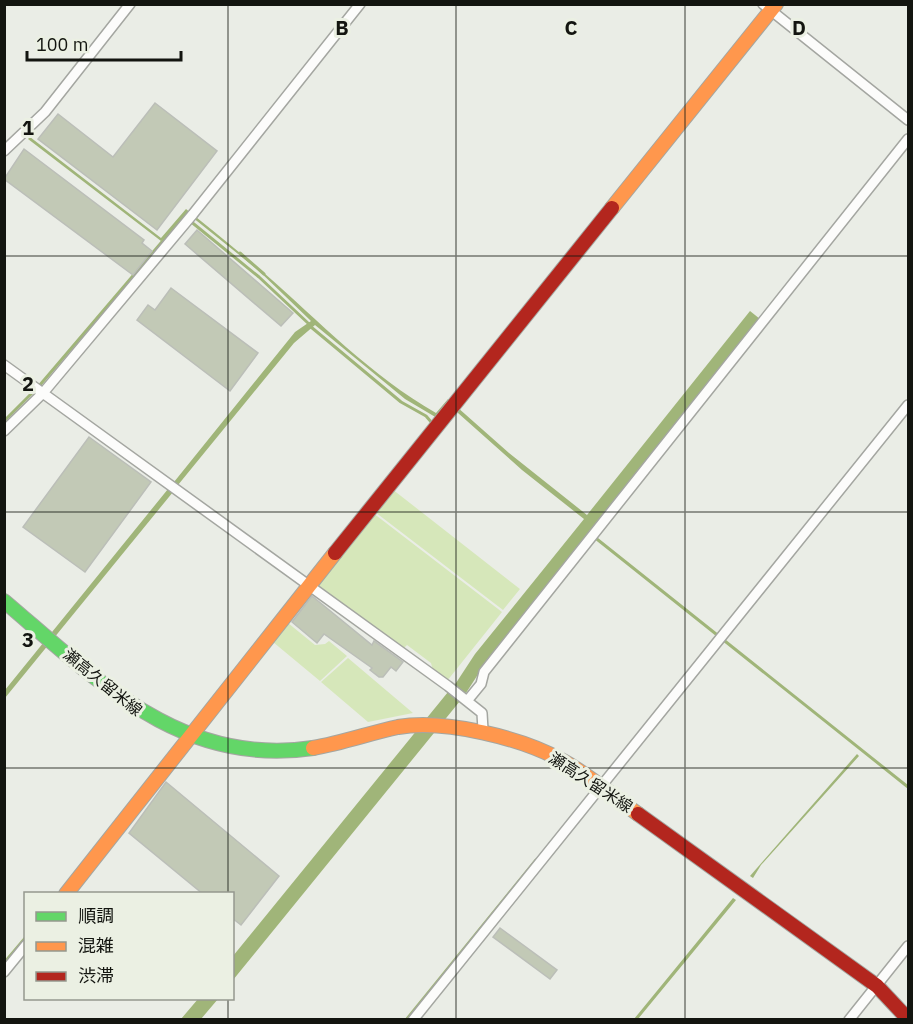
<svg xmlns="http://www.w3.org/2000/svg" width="913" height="1024" viewBox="0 0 913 1024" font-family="'IBM Plex Sans','Noto Sans JP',sans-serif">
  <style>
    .green { fill: #d6e7ba }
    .water { fill: #a0b579 }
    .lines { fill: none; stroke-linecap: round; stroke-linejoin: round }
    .stream { stroke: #a0b579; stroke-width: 3 }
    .building { fill: #c2c9b6; stroke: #bbbeb8; stroke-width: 1.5 }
    .street-casing { stroke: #a4a6a1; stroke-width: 12 }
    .fast-casing { stroke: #a4a6a1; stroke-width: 16 }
    .slow-casing { stroke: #a4a6a1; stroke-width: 16 }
    .jam-casing { stroke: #a4a6a1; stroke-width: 16 }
    .street { stroke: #fcfcfb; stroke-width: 9 }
    .fast { stroke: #63d668; stroke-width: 14 }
    .slow { stroke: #ff974d; stroke-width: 14 }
    .jam { stroke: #b3261e; stroke-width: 14 }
    .grid { fill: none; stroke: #131510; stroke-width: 1.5; stroke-opacity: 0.55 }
    .labels { text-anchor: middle; stroke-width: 6; stroke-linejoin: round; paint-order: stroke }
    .street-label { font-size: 16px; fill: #131510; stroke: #ebf0e3 }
    .grid-label { font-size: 20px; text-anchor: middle; font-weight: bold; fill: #131510; stroke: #ebf0e3; stroke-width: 6; stroke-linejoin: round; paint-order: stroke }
  </style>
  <rect width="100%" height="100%" fill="#eaede6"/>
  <path class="green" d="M392,489L520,589L503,610L375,512Z
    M373,513L502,612L447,681L433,670L431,663L407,645L403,649L316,585Z
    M288,623L315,645L325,644L329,641L347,656L320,681L273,642Z
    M348,658L413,713L368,722L321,682Z"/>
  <path class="water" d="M30,137L161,238L186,209C212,230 238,251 264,273C319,321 371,376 436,413L448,399L509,453L587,515L750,311L760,319L486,662L466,693L454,686L475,654L584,519L522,470L449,405L437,418L405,399L315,325L294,343L178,485L174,482L295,332L311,321L258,270L187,213L161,241L28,139Z
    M168,489L173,492L5,698V690Z
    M448,692L460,701L233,980V956Z
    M857,754L859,756L761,865L753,878L750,876Z
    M733,898L736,900L638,1019H634Z
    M198,999H218L201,1019H181Z"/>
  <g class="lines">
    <path class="stream" d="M240,253L264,274
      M311,327L401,402L426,416L432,423
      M39,386L184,216L259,277L309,324
      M4,421L34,391
      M593,536L908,787
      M4,963L26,937
      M406,1020L536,860"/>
  </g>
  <path class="building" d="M155,103L217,151L157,230L38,139L58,114L113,157Z
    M24,149L144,240L142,243L152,251L133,275L4,179Z
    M197,230L293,313L281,326L185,244Z
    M171,288L258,353L230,391L137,320L148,305L155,310Z
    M89,437L151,482L85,572L23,527Z
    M312,596L372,645L374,641L403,662L396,671L391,667L383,677H379L370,670L372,668L324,634L317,643L292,622Z
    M166,782L279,876L241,925L232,918V894H203L129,833Z
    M500,928L557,970L550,979L493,937Z"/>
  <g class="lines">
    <g class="street-casing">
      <path id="street" d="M763,4L908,120
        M4,151L45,112L130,4
        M4,365L448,686L482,713L483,730
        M4,431L43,393L193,214L360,4
        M467,701L481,684L484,672L908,139
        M4,972L26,945
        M413,1020L908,405
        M849,1020L908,946"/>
    </g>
    <g class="fast-casing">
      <path id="fast" d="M4,601C96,679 181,768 313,748"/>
    </g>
    <g class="slow-casing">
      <path id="slow" d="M612,208L776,4
        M313,748C342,743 370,733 398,727C445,719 522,738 563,761C589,775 614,797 638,814
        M66,894L335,553"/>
    </g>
    <g class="jam-casing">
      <path id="jam" d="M335,553L612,208
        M638,814L877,986L908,1019"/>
    </g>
    <use href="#street" class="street"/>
    <use href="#fast" class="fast"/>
    <use href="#slow" class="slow"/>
    <use href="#jam" class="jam"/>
  </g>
  <path class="grid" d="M228,4V894M456,4V1020M685,4V1020M4,256H908M4,512H908M4,768H908M228,998V1020"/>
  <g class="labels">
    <g class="street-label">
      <text transform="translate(103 682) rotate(39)" y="6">瀬高久留米線</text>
      <text transform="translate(591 782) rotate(33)" y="6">瀬高久留米線</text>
    </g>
  </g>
  <g class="grid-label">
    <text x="342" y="35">B</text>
    <text x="571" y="35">C</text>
    <text x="799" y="35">D</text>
    <text x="28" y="135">1</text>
    <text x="28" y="391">2</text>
    <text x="28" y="647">3</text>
  </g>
  <rect width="913" height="1024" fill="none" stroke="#131510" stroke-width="12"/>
  <rect x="24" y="892" width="210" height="108" fill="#ebf0e3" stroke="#95988f" stroke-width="1.5"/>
  <rect x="36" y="912" width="30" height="9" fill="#63d668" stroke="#95988f" stroke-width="1.5"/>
  <text x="78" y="922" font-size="18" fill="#131510">順調</text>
  <rect x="36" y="942" width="30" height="9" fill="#ff974d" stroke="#95988f" stroke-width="1.5"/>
  <text x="78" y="952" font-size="18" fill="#131510">混雑</text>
  <rect x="36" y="972" width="30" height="9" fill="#b3261e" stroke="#95988f" stroke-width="1.5"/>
  <text x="78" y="982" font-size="18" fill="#131510">渋滞</text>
  <path d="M27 51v9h154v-9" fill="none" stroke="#131510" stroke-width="3"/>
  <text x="36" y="51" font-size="18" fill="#131510" stroke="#ebf0e3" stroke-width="4.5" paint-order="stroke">100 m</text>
</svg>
